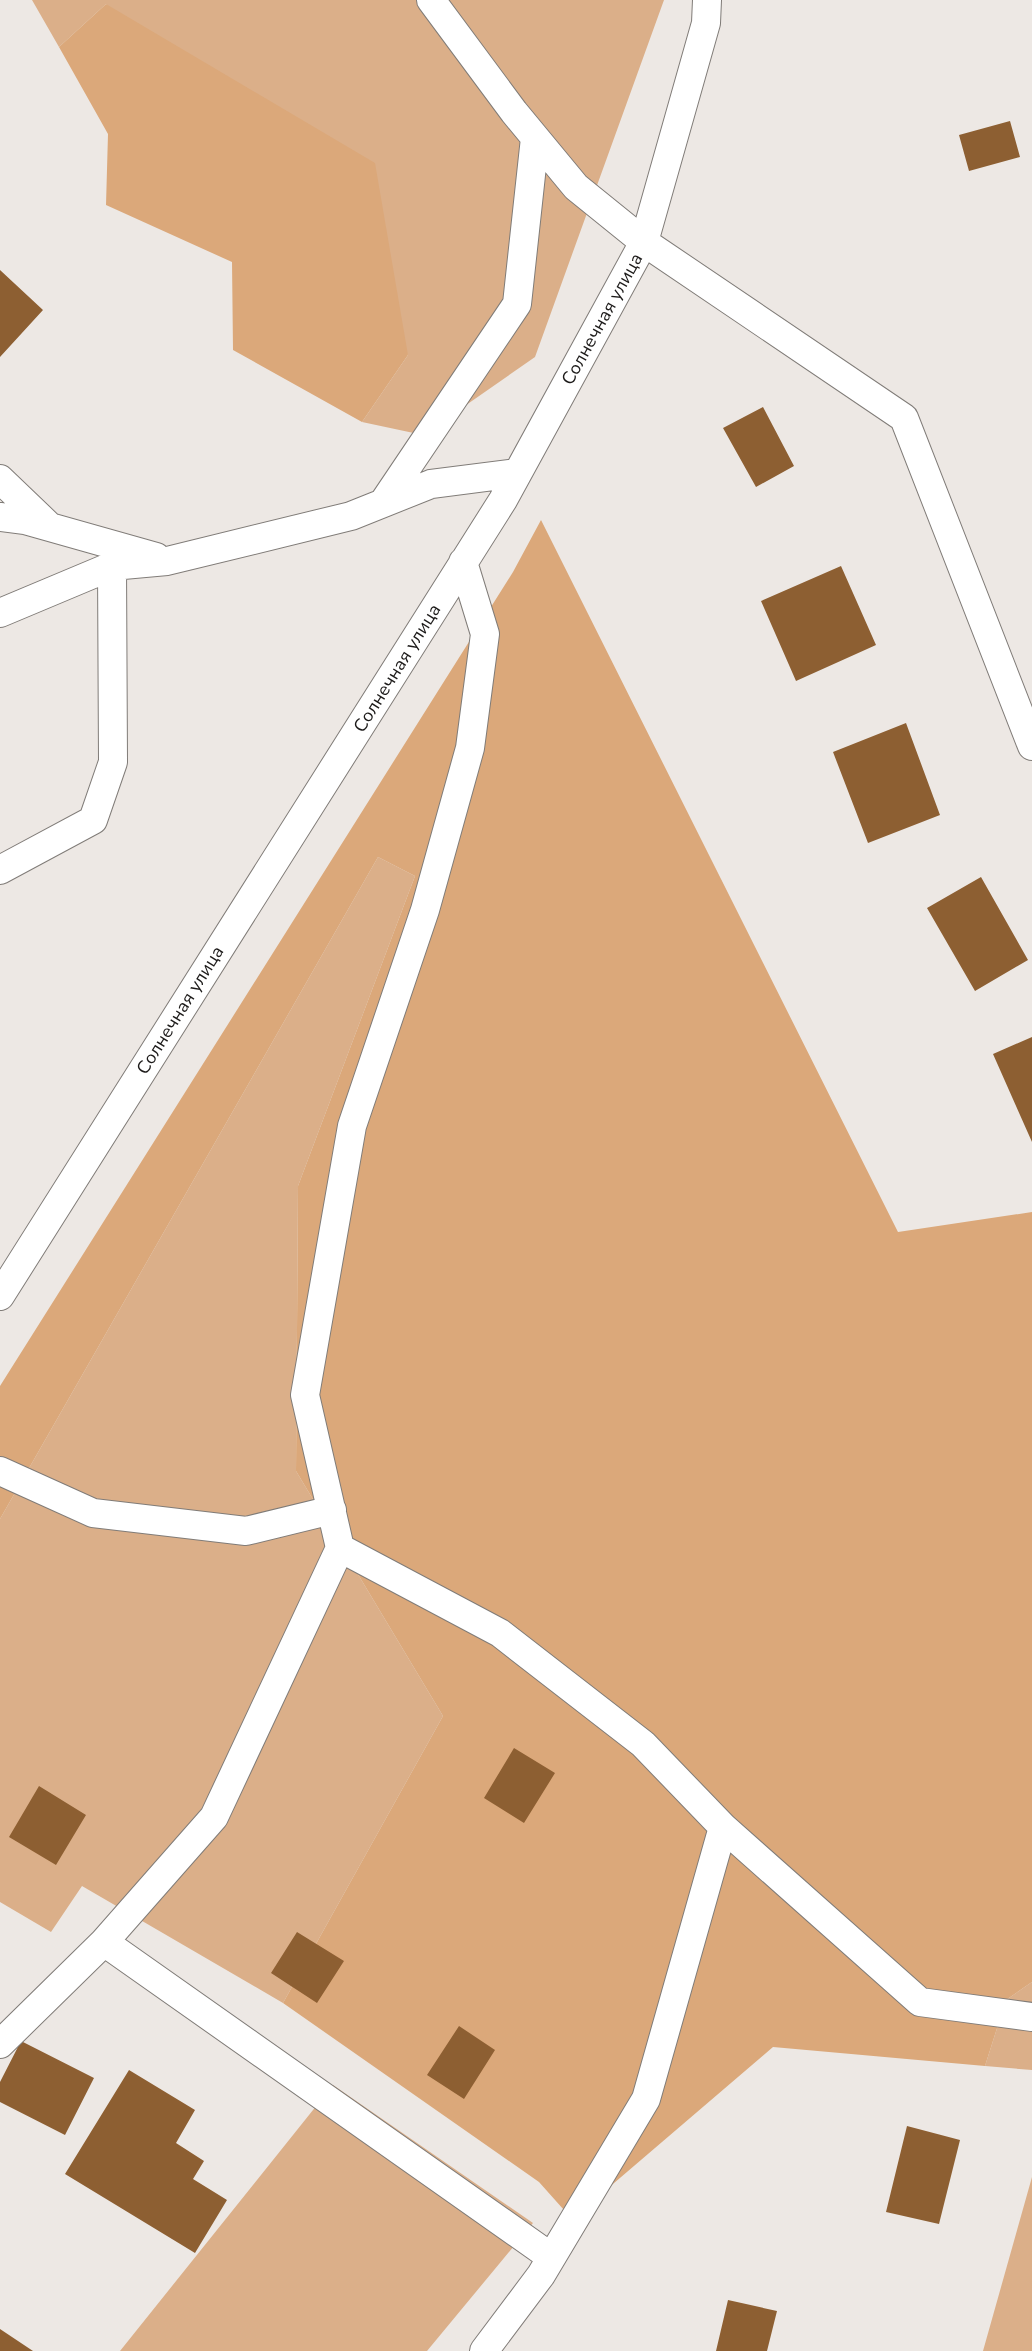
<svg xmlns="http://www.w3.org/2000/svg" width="1032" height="2351" viewBox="0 0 1032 2351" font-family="'Nunito Sans',sans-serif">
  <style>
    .green { fill: #dbaf89 }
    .forest { fill: #dba87a }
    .building { fill: #8d5f32 }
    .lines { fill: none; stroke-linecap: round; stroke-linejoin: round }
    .minor-casing { stroke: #807c78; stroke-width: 30 }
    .minor { stroke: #fff; stroke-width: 28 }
    .labels { text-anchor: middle; stroke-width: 4.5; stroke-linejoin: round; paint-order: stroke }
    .street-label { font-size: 18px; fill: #1d1b1a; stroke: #fff }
  </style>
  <rect width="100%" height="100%" fill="#ede8e4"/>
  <path class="green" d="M32,0H664L535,357L423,435L362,422L408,355L106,4L59,47Z
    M378,857L415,876L298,1186L296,1471L443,1716L283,2003L82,1886L51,1932L0,1902V1519Z
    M1032,1982V2070L985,2066L1006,2000Z
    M333,2085L533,2223L427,2351H120Z
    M1032,2177V2351H983Z"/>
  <path class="forest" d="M106,4L375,163L408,355L362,422L233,350L232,262L106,205L108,134L59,47Z
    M541,520L898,1232L1032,1212V1982L1006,2000L985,2066L773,2047L572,2219L539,2182L283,2003L443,1716L296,1471L298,1186L415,876L378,857L0,1519V1386L513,572Z"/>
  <path class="building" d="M1010,121L1020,157L969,171L959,135Z
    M0,270L43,310L0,357Z
    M763,407L794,466L756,487L723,428Z
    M841,566L876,645L796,681L761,601Z
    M906,723L940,815L868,843L833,752Z
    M981,877L1028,960L975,991L927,908Z
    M1032,1037V1142L993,1054Z
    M514,1748L555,1773L524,1823L484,1798Z
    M39,1786L86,1815L56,1865L9,1837Z
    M297,1932L344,1961L317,2003L271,1973Z
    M459,2026L495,2050L464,2099L427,2075Z
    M21,2041L94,2078L65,2135L0,2102V2082Z
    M129,2070L195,2110L176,2143L204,2161L193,2179L227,2200L195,2253L65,2174Z
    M907,2126L960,2140L939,2224L886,2212Z
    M728,2300L777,2311L767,2351H716Z
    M0,2329L33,2351H0Z"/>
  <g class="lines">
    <g class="minor-casing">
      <path id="minor" d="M431,0L514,112L576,187L644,242L904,418L1032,746
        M0,479L49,526
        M383,503L517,304L535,138
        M0,517L25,520L156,557
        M0,613L112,566L167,561L351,516L431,484L517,473
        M0,870L93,820L113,762L112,566
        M0,1296L503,500L644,242L706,23L707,0
        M0,1471L93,1513L246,1531L332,1510
        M340,1548L305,1395L352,1126L425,910L470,748L485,634L463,562
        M104,1942L214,1817L340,1548L500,1633L643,1744L723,1827
        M0,2044L104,1942L551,2257
        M484,2351L541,2275L646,2099L723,1827L920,2002L1032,2017"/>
    </g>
    <use href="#minor" class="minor"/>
  </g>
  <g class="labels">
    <g class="street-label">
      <text transform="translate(602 319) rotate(-61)" y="6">Солнечная улица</text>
      <text transform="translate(397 668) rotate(-58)" y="6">Солнечная улица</text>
      <text transform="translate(180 1010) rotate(-58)" y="6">Солнечная улица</text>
    </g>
  </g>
</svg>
